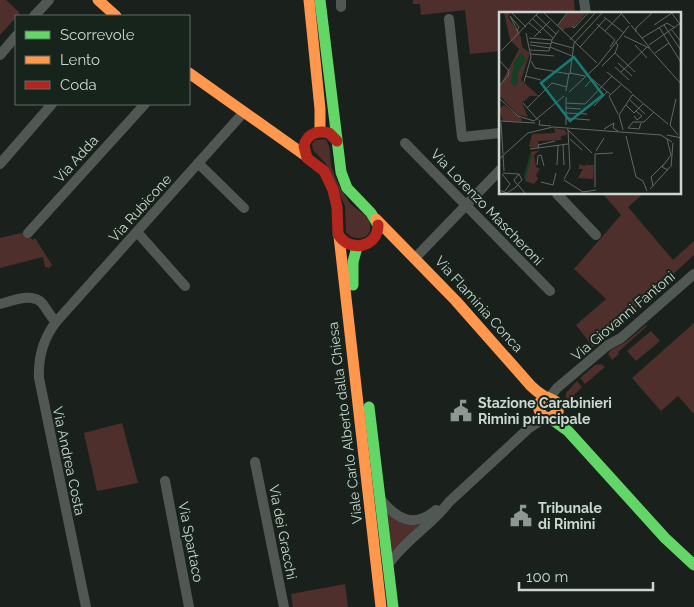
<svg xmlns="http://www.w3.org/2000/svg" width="694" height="607" viewBox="0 0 694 607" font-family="Raleway,sans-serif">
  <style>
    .green { fill: #4e2f2b }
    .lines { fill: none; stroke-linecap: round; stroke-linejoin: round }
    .street { stroke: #515854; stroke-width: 10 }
    .fast { stroke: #63d668; stroke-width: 11 }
    .slow { stroke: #ff974d; stroke-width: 11 }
    .jam { stroke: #b3261e; stroke-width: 11 }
    .labels { text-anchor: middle; stroke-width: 4; stroke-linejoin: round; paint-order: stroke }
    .street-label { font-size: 14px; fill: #cdd6d0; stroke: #17241c }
    .poi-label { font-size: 14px; font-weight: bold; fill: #cdd6d0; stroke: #17241c; text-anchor: start }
    .inset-river { fill: none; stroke: #154028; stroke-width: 2.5 }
    .inset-road { fill: none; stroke: #626965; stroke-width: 1 }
    .view { fill: #187b73; fill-opacity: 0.15; stroke: #187b73; stroke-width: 2.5 }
    .inset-edge { fill: none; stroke: #cdd6d0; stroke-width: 2.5 }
  </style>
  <rect width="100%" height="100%" fill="#1a211d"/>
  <path class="green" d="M0,0H6L20,13L0,35Z
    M413,0H574L575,14H500V51L470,54L465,10L421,15L420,4H413Z
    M325,139C332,146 329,159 332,168C335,180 343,193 350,203C357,211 369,214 370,226C372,240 353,242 346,232L345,206L326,164L313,150L312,144L315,140Z
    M603,194H643L628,207L673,260L694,241V255L593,347L576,325L606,299L574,269L621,215Z
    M25,232L33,240L35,238L52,265L49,268L45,267L43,257L0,268V238Z
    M694,323V414L678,396L661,411L632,378Z
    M646,325L647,326L618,352L619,354L612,360L608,354L611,350L626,342Z
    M651,331L660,341L636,361L627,351Z
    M601,364L605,367L585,384L580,378L595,365Z
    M577,381L582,387L565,404L566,393Z
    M122,423L138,483L97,491L84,433Z
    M387,512L404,523L422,525L392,551Z
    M345,584L348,607H293L291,594Z"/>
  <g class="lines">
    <path class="street" d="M341,0V7
      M584,0L586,14
      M34,16L49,0
      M449,19L462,137L500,133
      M0,55L16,36
      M405,143L550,291
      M198,163L244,208
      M0,164L52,104
      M557,194L596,235
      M137,232L185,286
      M28,233L145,104
      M416,257L500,170
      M0,304C12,301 32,292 42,303C47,309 50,316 56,322
      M550,397L557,388L608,345L621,338L694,274
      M255,462L284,607
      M165,481L189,607
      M381,500C397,519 414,529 436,510
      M388,565C405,540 432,525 449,502L529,428L546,417
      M86,607L39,378C38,357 43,339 56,322L244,112"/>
    <path class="fast" d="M320,0L341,172L347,188L371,213L378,225
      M353,285V262L357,247
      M369,407L393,607
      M550,418L568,431L665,538L694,565"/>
    <path class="slow" d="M98,0L116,16
      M309,0L320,109V131
      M189,73L306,156
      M376,219L456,301L531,386C535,390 539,393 544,396C553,400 560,400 558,412L550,418L543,416L539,410V403L547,397
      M339,236L381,607"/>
    <path class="jam" d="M337,141L329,133C317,130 307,134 304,146L307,158L324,171L333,190L337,207L338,234C349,253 378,248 378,225"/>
  </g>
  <defs>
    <g id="civic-bare" transform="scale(1.725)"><path d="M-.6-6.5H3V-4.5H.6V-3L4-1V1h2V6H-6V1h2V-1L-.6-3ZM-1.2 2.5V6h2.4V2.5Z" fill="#8e9791" stroke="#17241c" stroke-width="2.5" paint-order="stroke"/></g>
  </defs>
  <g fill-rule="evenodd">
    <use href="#civic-bare" x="461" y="411"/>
    <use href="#civic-bare" x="521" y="516"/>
  </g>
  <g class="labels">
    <g class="street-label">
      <text transform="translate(76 159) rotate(-48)" y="5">Via Adda</text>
      <text transform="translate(487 207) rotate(46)" y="5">Via Lorenzo Mascheroni</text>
      <text transform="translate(140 208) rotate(-48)" y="5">Via Rubicone</text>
      <text transform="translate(479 304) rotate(48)" y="5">Via Flaminia Conca</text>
      <text transform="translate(623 316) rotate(-40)" y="5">Via Giovanni Fantoni</text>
      <text transform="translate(345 423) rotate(-97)" y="5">Viale Carlo Alberto dalla Chiesa</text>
      <text transform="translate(69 461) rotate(78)" y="5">Via Andrea Costa</text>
      <text transform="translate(283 532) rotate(79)" y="5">Via dei Gracchi</text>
      <text transform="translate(191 542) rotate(79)" y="5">Via Spartaco</text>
    </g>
    <g class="poi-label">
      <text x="478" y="408">Stazione Carabinieri<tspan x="478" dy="16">Rimini principale</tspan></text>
      <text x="538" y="513">Tribunale<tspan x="538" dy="16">di Rimini</tspan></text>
    </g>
  </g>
  <g transform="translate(499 12)">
    <rect width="182" height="182" fill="#1a211d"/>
    <path d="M5,0H11L9,5L22,25L23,35L31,41L22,68L40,84H31L23,91L29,105L19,103L0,83V75L20,37L11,28ZM70,0H88L75,15L67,16L63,19L59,13ZM5,93L23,107L22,110L4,109L0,97ZM55,116L66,118L68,123L62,124V128L39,129L40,136L30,135L33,122L56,121ZM41,138L35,143L37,155L41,157L37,163L39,167L35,172L26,169L32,140ZM93,143L87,153H95L94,167L79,166L74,174L84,157H80V152L86,154Z" fill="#4e2f2b"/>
    <path d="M23,40L27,48L19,60V72L15,74L12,71L15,50Z" fill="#154028"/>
    <path class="inset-river" d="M26,166L32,143"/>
    <path class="inset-road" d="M44,0L98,51M121,0L131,12M172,0L183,15M13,1L27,15M37,3L57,22M11,4L20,22M11,4L20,15L18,19M105,5L125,21M34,7L54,26M30,11L42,21M98,12L116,28L111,35M132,13L151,36M155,13L173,1M165,13L183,40M58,14L69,0M73,14L75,16L90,0M160,15L183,52M173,18L183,31M106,19L122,2M137,20V16L154,0M125,24L150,36L183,73M35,25L51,9M30,26L53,28L60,18M143,26L168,11L176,16M71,28L97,0M31,30L52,32M52,30L74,36M75,31L104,0M31,33L51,36M136,33L148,46M150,33L183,10M51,35L73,44M81,35L107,6M31,38L50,39L53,28M2,39L40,0M116,41L136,60M156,41L170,31M32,42L55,44M0,48L10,59L9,64L0,74M32,49L36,56L70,62M119,51L133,64M103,54L116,41L119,33L117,31M116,55L130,68M108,60L133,81M122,60L148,35M71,61L86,64M71,62L75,31M26,64L42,68M25,70L32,45L27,21M86,75L93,67L111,82M67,79L70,61M70,80L99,53L130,14M134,83L169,112M67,85V113M0,86L19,104L35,109L65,84M177,87L171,113L179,123M131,88L146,102M24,91L39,108M67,91L86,92M86,92L113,64M127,93L135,101L144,92M95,94L108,80M28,96L53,71L68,75M67,96L82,97M67,101L88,102M119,102L110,84L122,73M120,103L134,82M120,103L124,118M135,104L138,108L143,104L137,99M67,106L91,108M41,108L40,113L52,114M0,109L36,111M2,111L4,142M142,111L140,117L129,116L134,110H145L155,100M68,117L93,141M105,117L115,111L114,116L119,119M168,123L183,126M127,124L137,165L144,169L148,179M71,127L83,138M168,127L172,143L163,155L169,158M64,133L65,153M40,136L39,133L56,129M31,137L69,132M97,139L105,126M96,142L114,141M4,143L5,159M0,147L29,121L54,115L162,123L173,130M38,153L39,144L42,143L45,154M58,153L59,133M172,155L174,131M4,161L20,162M3,162L11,172L6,179M65,167L71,156L69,118M65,168L84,180L97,178M42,170L54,173L57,161M154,174L152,165L164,153M96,175V142M151,177L171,155M0,178L8,181L17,175L19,172L23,168L20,162L15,168L16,170L20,174L26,181L27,182"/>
    <path class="view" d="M75,45L104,83L71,109L42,71Z"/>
    <rect width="182" height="182" class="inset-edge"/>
  </g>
  <rect x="15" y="15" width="175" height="90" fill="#17241c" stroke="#606b64"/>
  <rect x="25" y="31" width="25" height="8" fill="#63d668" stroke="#606b64"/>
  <text x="60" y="40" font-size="15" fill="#cdd6d0">Scorrevole</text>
  <rect x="25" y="56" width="25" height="8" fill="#ff974d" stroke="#606b64"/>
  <text x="60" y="65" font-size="15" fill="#cdd6d0">Lento</text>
  <rect x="25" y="81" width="25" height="8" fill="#b3261e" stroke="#606b64"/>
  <text x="60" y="90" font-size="15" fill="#cdd6d0">Coda</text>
  <path d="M519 582v8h134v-8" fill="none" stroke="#cdd6d0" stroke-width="2.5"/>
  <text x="526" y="582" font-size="15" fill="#cdd6d0" stroke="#17241c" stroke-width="4" paint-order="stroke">100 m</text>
</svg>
